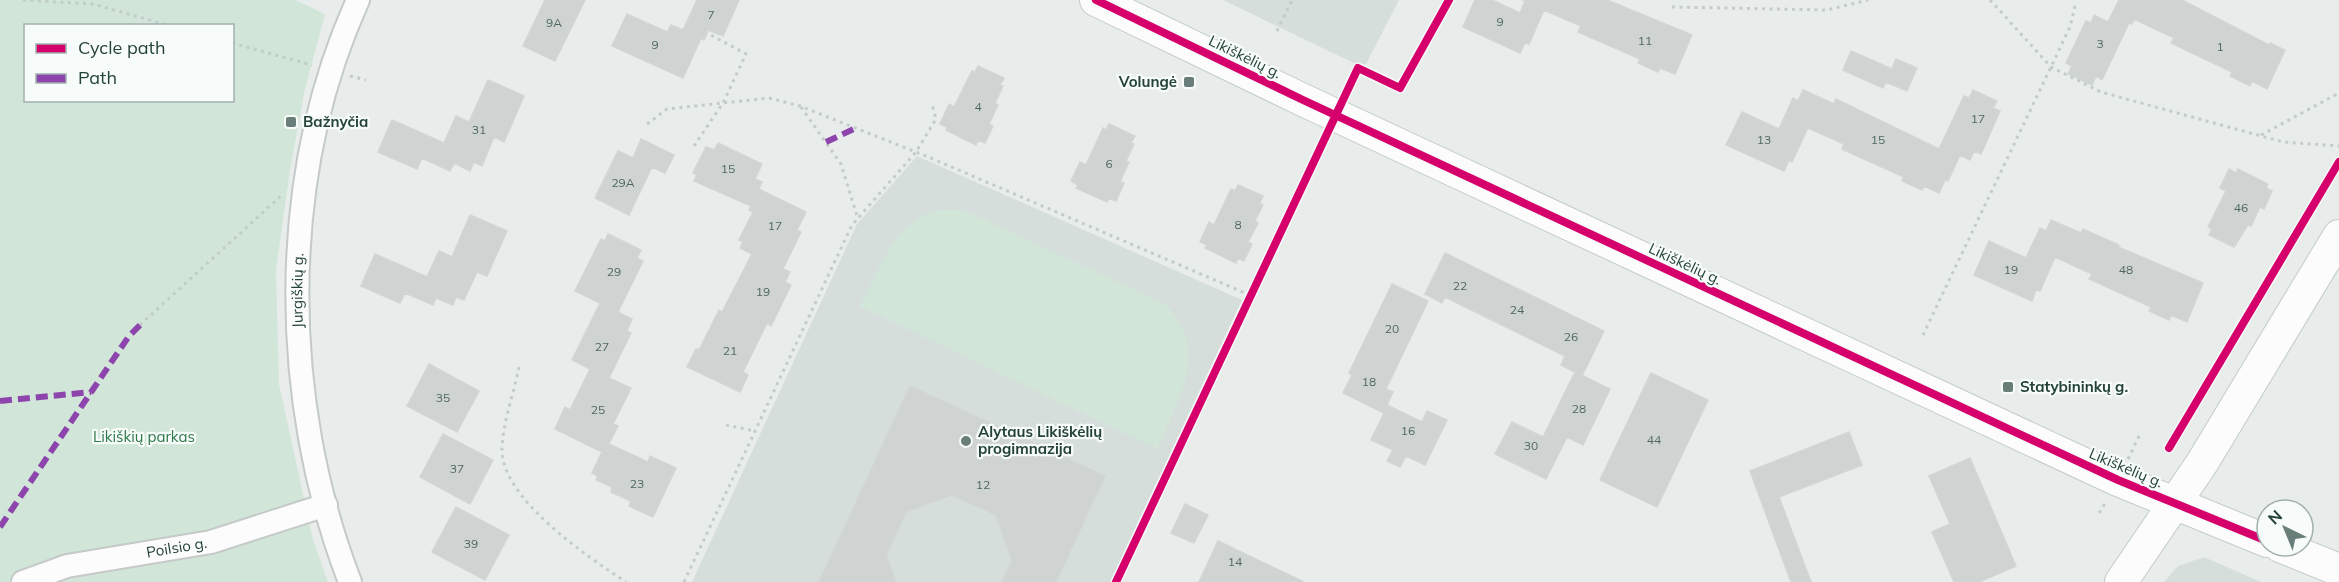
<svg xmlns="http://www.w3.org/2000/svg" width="2339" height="582" viewBox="0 0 2339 582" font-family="Mulish,sans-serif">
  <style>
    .built { fill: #d6dedb }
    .green { fill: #d1e6d8; fill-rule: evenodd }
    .building { fill: #cfd4d2; stroke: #d1d6d4; stroke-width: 1.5 }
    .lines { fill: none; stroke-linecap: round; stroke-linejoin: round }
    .street-casing { stroke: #c5cac8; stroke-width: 26 }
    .secondary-casing { stroke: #c3cbc8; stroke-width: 34 }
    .path { stroke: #c3ccca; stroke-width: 3; stroke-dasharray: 3 4.5; stroke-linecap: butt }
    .street { stroke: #fcfcfc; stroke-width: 22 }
    .secondary { stroke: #fcfcfc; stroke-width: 32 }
    .quiet { stroke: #8e44ad; stroke-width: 6; stroke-dasharray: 12 6; stroke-linecap: butt }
    .cycleway-casing { stroke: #f7fbf9; stroke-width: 11 }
    .cycleway { stroke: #d6006c; stroke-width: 8 }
    .poi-dot { fill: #697e78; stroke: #f7fbf9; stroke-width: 2 }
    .labels { text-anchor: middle; stroke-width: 4.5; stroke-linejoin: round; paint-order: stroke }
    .number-label { font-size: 12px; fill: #506761 }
    .street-label { font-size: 15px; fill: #24423a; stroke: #f7fbf9 }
    .poi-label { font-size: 15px; font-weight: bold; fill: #24423a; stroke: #f7fbf9; text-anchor: start }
    .park-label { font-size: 15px; fill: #2d7a4b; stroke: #f7fbf9 }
  </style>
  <rect width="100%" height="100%" fill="#e8edeb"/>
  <path class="built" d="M1223,0H1399L1364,68Z
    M917,156L1242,300L1110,582H692L857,224Z
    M2204,557L2261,582H2164L2178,566Z"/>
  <path class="green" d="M0,0H295L325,14L305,89L291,164L276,270L279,384L313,540L328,582H0ZM26,26H232V100H26Z
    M963,210L1165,304C1211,352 1179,397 1157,449L860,306C878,273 894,222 935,211C943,209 954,210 963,210Z"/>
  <path class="building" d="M545,0H585L555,61L523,46Z
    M697,0H739L723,36L708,30L704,40L701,38L683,78L612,46L627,14L667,32L671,25L683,30Z
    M1475,0H1492L1520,13L1525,1L1522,0H1607L1692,35L1675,74L1660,68L1658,72L1638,63L1640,59L1578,32L1581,26L1544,10L1529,44L1525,43L1520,53L1463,27Z
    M2119,0H2182L2269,45L2270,43L2285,50L2267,89L2252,81L2250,86L2230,76L2232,72L2171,43L2174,38L2134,19L2132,24L2129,23L2102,80L2096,76L2092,85L2068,74L2072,66L2066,63L2086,21L2091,23L2094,15L2108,22Z
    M1851,51L1892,69L1896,59L1917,68L1907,91L1886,82L1883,88L1843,70Z
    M978,66L1004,78L1000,85L1003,86L995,103L998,105L989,124L993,126L985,143L978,140L976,145L946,130L947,127L940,124L949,104L954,107L972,71L975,72Z
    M488,80L524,96L504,142L494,137L482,166L474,162L470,171L454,163L450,171L422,158L417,169L378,152L392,120L444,143L456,116L469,122Z
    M1803,90L1834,104L1836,99L1939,149L1964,96L1969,98L1973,90L1997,101L1993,108L2000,111L1981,154L1974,151L1970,160L1960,155L1948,181L1945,180L1939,193L1924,186L1922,190L1902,181L1904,177L1842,149L1844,144L1808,128L1792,162L1789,160L1784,171L1726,145L1742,112L1779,129L1793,98L1798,101Z
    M1109,124L1135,136L1131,143L1134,144L1126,161L1129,162L1120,182L1124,183L1116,201L1109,198L1107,202L1076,188L1078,185L1071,181L1080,162L1086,165L1103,128L1106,130Z
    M641,139L674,155L665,173L652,167L629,215L595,198L618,151L633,158Z
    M718,143L762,164L755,179L762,182L759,189L806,212L797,230L801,232L783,269L790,272L785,282L791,285L771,326L767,323L743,372L748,375L740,392L687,367L696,349L699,350L719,310L722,312L752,254L740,248L743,242L739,240L753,212L749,210L751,206L694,181L697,175L693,173L706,147L714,150Z
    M2229,169L2236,173L2238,169L2268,184L2266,188L2272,191L2264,209L2260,207L2251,226L2248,225L2234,247L2209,235L2212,229L2208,227L2226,191L2220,188Z
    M1238,185L1263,196L1260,203L1263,205L1255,221L1258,223L1248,242L1252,244L1244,261L1238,258L1236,263L1205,248L1207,245L1200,242L1209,222L1214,225L1231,189L1235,191Z
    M470,215L507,231L487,276L477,272L464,300L456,297L453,305L436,298L433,305L405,293L400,303L361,286L375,254L427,277L439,251L452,257Z
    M2051,220L2081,233L2083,229L2119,245L2118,247L2203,283L2187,322L2171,315L2169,320L2149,311L2151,307L2089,279L2092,274L2055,257L2040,291L2036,290L2032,301L1974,275L1989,241L2026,258L2040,228L2046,231Z
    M608,234L641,250L637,258L643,261L618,312L632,319L627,331L631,333L609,378L631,388L613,424L618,426L609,444L648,462L650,456L676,468L653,517L629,506L631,501L611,492L612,487L596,480L598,476L592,473L602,452L555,429L565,407L570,410L590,369L572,360L600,303L575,291L601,239L605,241Z
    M1445,253L1604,331L1582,376L1561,365L1565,356L1445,297L1442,303L1425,294Z
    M1392,284L1428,301L1386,389L1393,392L1384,412L1387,405L1422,422L1427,411L1447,420L1425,465L1406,456L1400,467L1387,461L1393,450L1371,440L1384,413L1343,393L1352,375L1349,373Z
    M429,364L479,391L457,432L407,406Z
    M1575,372L1610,389L1583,445L1567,437L1546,479L1495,454L1512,422L1543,437Z
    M1651,373L1708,400L1657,507L1600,480Z
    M910,386L1105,476L1056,582H1002L1012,560L996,515L952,495L906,512L886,555L896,582H819Z
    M1849,432L1862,465L1779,497L1811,582H1791L1750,471Z
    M443,434L493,460L470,504L420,477Z
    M1970,458L2016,566L1979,582H1954L1932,532L1950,524L1929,476Z
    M1185,504L1208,515L1194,543L1171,533Z
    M456,507L509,535L485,580L432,552Z
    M1218,541L1304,582H1199Z"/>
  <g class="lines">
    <g class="street-casing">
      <g id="street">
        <path id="s1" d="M23,582L67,566L211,542L326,505"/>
        <path id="s2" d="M350,582C280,401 277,179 358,0"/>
      </g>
    </g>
    <g class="secondary-casing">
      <path id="secondary" d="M1096,0L1303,100L2118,480L2267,541
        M2280,546L2339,570
        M2121,582L2202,463L2339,236"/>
    </g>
    <path class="path" d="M23,0L93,4L171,26
      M1990,0L2051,67L2101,92L2283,142L2339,146
      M1672,7L1827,10L1868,0
      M1277,31L1292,0
      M232,43L312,65
      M350,76L366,80
      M801,107L841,164L857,216
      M647,124L667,109L769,98L800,106L926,156L1252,296
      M2261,135L2339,93
      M694,146L723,103L746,54L709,34
      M140,325L283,194
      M1923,335L2070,27L2076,2
      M519,367C514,393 503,422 502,448C500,498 588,557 626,582
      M726,425L755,431
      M2169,448L2339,162
      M2128,459L2140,434
      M2099,513L2106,502
      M684,582L852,225L916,152L936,119L932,104"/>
    <use href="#street" class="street"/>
    <use href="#secondary" class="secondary"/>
    <path class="quiet" d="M826,142L856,128
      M0,401L91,392
      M0,527L129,336L140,325"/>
    <g class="cycleway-casing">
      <path id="cycleway" d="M1096,0L1303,100L2118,480L2267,541
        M2169,448L2339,162
        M1116,582L1358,68L1400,88L1449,0"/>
    </g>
    <use href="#cycleway" class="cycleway"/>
  </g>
  <g class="poi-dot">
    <rect x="1183" y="76" width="12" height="12" rx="3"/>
    <rect x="285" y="116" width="12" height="12" rx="3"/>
    <rect x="2002" y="381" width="12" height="12" rx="3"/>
    <circle cx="966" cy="441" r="6"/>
  </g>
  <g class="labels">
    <g class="number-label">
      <text x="711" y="19">7</text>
      <text x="1500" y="26">9</text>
      <text x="554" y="27">9A</text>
      <text x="1645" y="45">11</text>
      <text x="2100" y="48">3</text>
      <text x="655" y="49">9</text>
      <text x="2220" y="51">1</text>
      <text x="978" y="111">4</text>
      <text x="1978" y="123">17</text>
      <text x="479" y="134">31</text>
      <text x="1764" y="144">13</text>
      <text x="1878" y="144">15</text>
      <text x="1109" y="168">6</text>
      <text x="728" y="173">15</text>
      <text x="623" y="187">29A</text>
      <text x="2241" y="212">46</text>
      <text x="1238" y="229">8</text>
      <text x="775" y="230">17</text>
      <text x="2011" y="274">19</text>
      <text x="2126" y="274">48</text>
      <text x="614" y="276">29</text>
      <text x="1460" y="290">22</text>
      <text x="763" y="296">19</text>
      <text x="1517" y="314">24</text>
      <text x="1392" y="333">20</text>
      <text x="1571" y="341">26</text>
      <text x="602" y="351">27</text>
      <text x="730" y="355">21</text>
      <text x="1369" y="386">18</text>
      <text x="443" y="402">35</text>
      <text x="1579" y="413">28</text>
      <text x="598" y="414">25</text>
      <text x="1408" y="435">16</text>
      <text x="1654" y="444">44</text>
      <text x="1531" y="450">30</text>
      <text x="457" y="473">37</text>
      <text x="637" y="488">23</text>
      <text x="983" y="489">12</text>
      <text x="471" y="548">39</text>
      <text x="1235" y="566">14</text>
    </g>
    <g class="street-label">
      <text transform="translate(1245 57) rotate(26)" y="5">Likiškėlių g.</text>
      <text transform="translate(1685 264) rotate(25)" y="5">Likiškėlių g.</text>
      <text dy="5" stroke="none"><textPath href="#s2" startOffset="298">Jurgiškių g.</textPath></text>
      <text transform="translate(2126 468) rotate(23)" y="5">Likiškėlių g.</text>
      <text dy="5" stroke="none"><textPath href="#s1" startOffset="158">Poilsio g.</textPath></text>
    </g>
    <g class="poi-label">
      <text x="1177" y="87" text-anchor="end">Volungė</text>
      <text x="303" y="127">Bažnyčia</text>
      <text x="2020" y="392">Statybininkų g.</text>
      <text x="978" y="437">Alytaus Likiškėlių<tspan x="978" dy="17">progimnazija</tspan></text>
    </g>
    <g class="park-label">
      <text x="144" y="442">Likiškių parkas</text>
    </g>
  </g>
  <rect x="24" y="24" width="210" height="78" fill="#f7fbf9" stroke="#a3b1ad" stroke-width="1.5"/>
  <rect x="36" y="44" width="30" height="9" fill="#d6006c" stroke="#a3b1ad" stroke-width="1.5"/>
  <text x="78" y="54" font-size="18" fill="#24423a">Cycle path</text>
  <rect x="36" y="74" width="30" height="9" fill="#8e44ad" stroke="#a3b1ad" stroke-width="1.5"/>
  <text x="78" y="84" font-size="18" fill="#24423a">Path</text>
  <g transform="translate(2285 528) rotate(317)"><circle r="28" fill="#f7fbf9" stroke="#a3b1ad" stroke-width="1.5"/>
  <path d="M0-4.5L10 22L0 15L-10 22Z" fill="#697e78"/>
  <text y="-9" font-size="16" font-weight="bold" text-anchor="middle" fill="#24423a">N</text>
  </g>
</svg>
